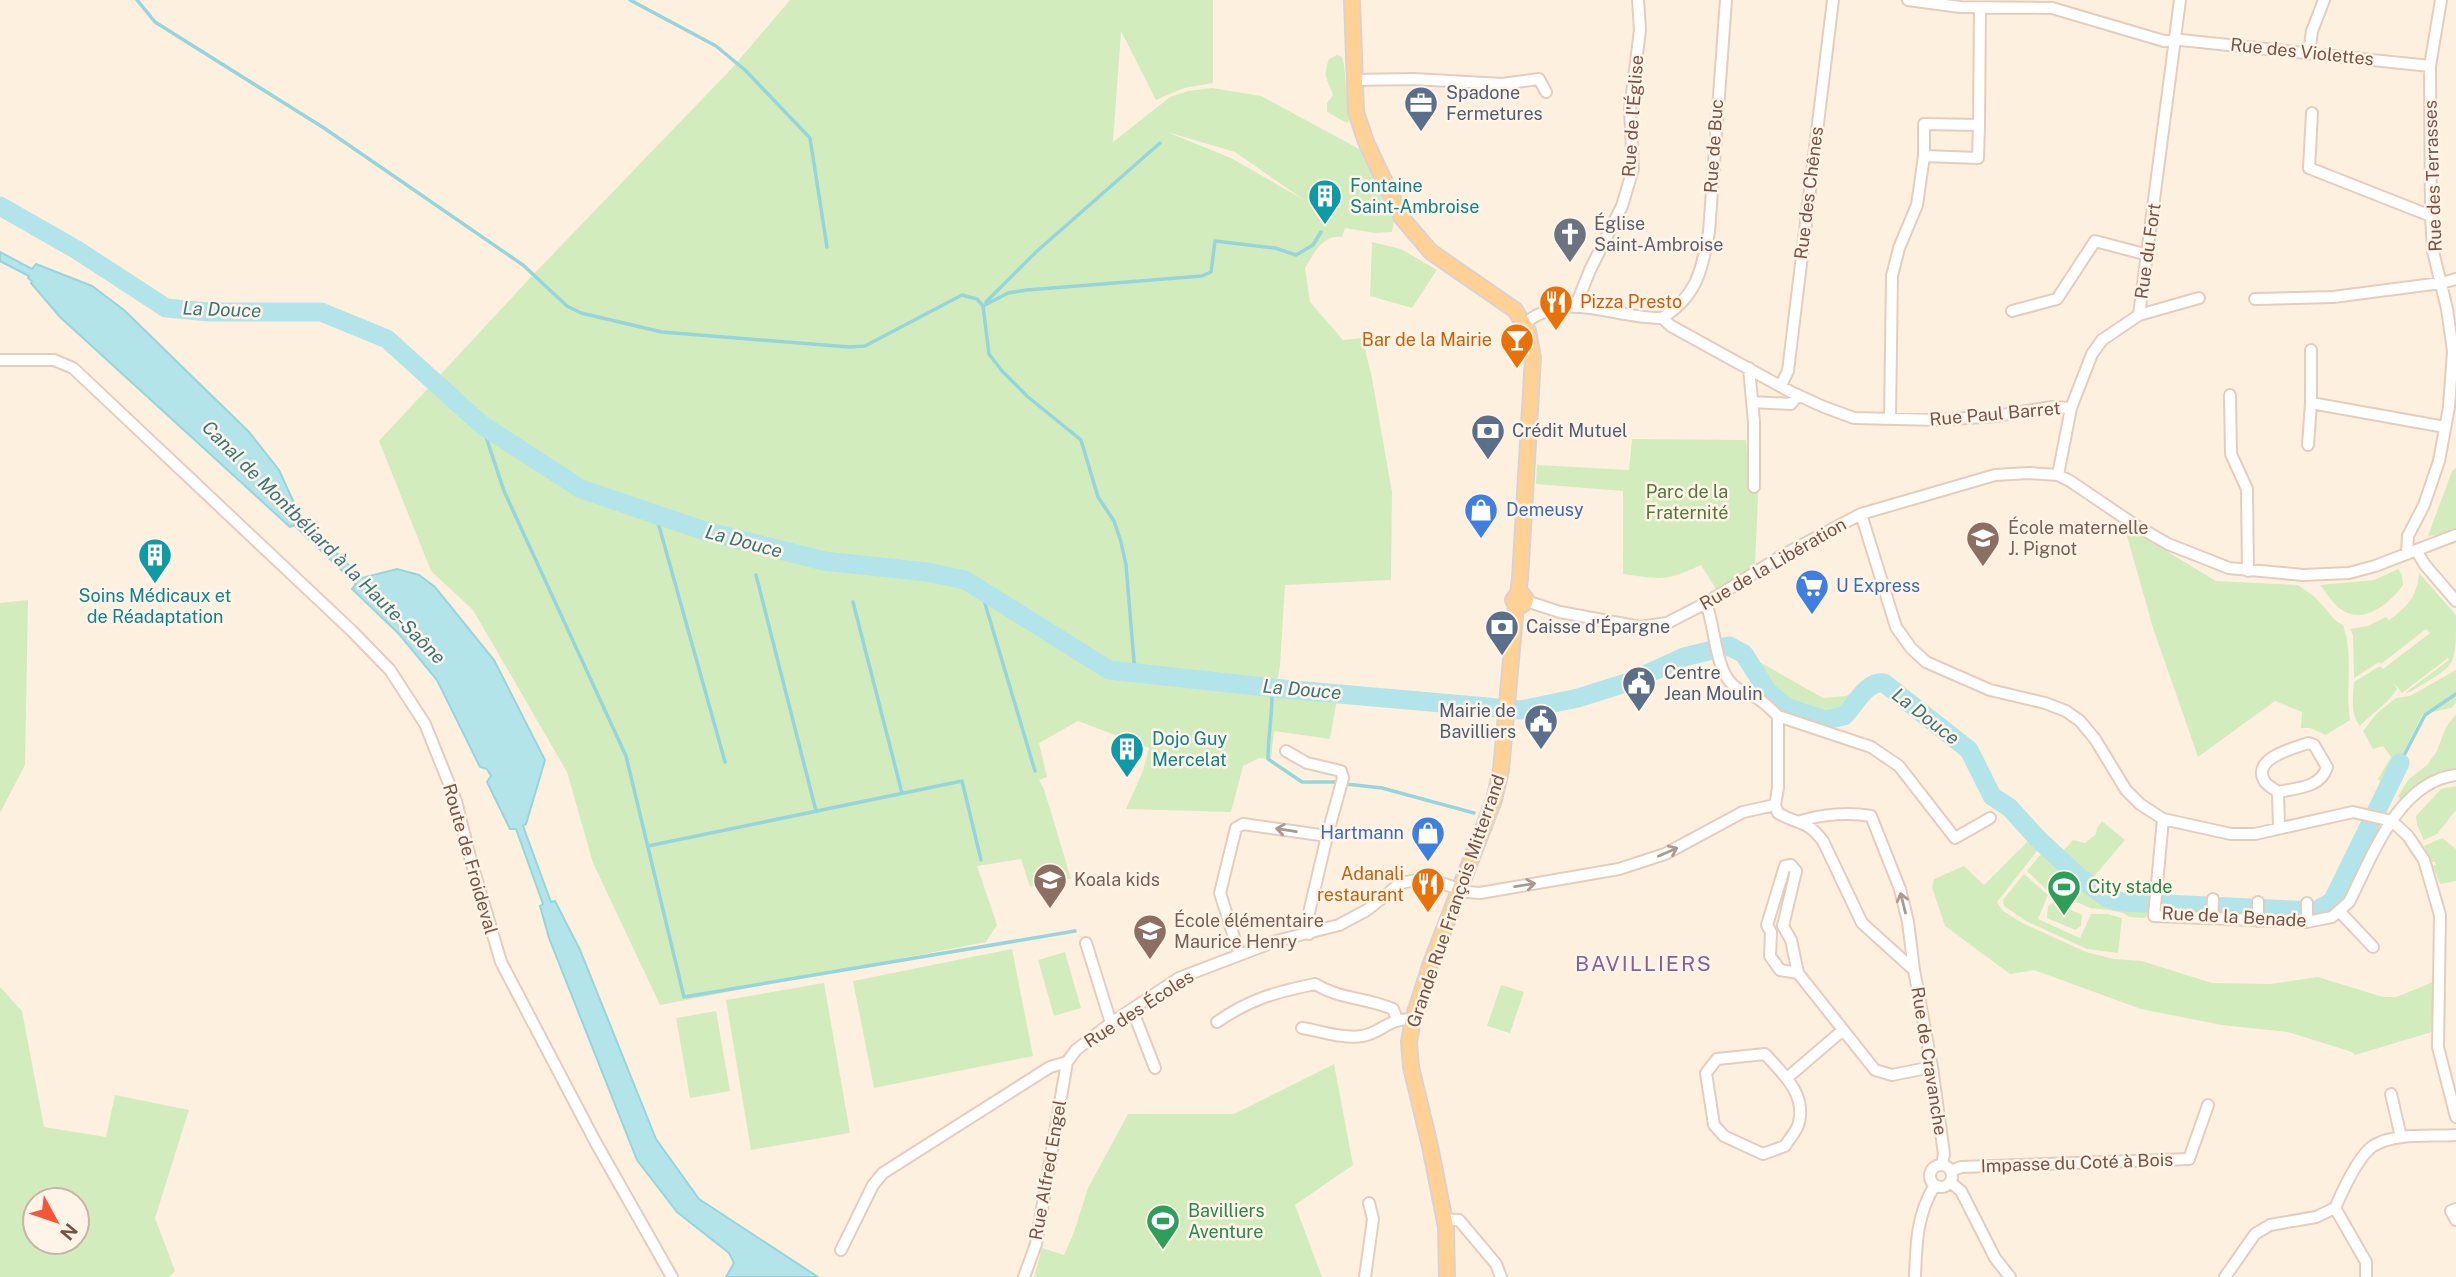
<svg xmlns="http://www.w3.org/2000/svg" width="2456" height="1277" viewBox="0 0 2456 1277" font-family="'Public Sans',sans-serif">
  <style>
    .green { fill: #d3ecbd; fill-rule: evenodd }
    .water { fill: #b2e4e9; stroke: #97d5dc; stroke-width: 2 }
    .lines { fill: none; stroke-linecap: round; stroke-linejoin: round }
    .stream { stroke: #97d5dc; stroke-width: 3.5 }
    .river { stroke: #b2e4e9; stroke-width: 19 }
    .minor-casing { stroke: #e5cdbd; stroke-width: 14 }
    .major-casing { stroke: #dbd2cf; stroke-width: 18 }
    .minor { stroke: #fff; stroke-width: 10 }
    .major { stroke: #ffd195; stroke-width: 14 }
    .oneway { stroke: #ad988f }
    .labels { text-anchor: middle; stroke-width: 5; stroke-linejoin: round; paint-order: stroke }
    .street-label { font-size: 18px; fill: #765345; stroke: #fff4e7 }
    .service-label { font-size: 18px; fill: #4e5e75; stroke: #fff4e7; text-anchor: start }
    .culture-label { font-size: 18px; fill: #0d838f; stroke: #fff4e7; text-anchor: start }
    .worship-label { font-size: 18px; fill: #5b616d; stroke: #fff4e7; text-anchor: start }
    .food-label { font-size: 18px; fill: #c56008; stroke: #fff4e7; text-anchor: end }
    .park-label { font-size: 18px; fill: #4f7839; stroke: #fff4e7 }
    .shop-label { font-size: 18px; fill: #366cbe; stroke: #fff4e7; text-anchor: start }
    .education-label { font-size: 18px; fill: #785e54; stroke: #fff4e7; text-anchor: start }
    .leisure-label { font-size: 18px; fill: #27864d; stroke: #fff4e7; text-anchor: start }
    .water-label { font-size: 19px; font-style: italic; fill: #37767e; stroke: #fff4e7 }
    .quarter-label { font-size: 21px; letter-spacing: 2px; fill: #835f9b; stroke: #fff4e7 }
  </style>
  <rect width="100%" height="100%" fill="#fef0df"/>
  <path class="green" d="M790,0H1213V83L1184,88L1156,100L1121,31L1113,142L1170,97L1188,91L1212,88L1261,96L1361,150L1394,221L1392,232L1375,233L1345,228L1342,237C1322,234 1314,254 1305,268L1310,302L1343,340L1362,338L1371,373L1392,492L1391,580L1285,585L1280,665L1275,695L1337,699L1330,739L1274,731L1271,759L1259,758L1243,766L1231,812L1126,809L1143,771L1149,748L1078,721L1039,743L1047,777L1039,780L1044,789L1071,879L1052,878L1030,887L1021,859L977,866L997,925L986,942L660,1005L593,863L567,772L473,610L431,571L379,441L529,279L733,67ZM1167,132L1235,152L1304,200L1231,158Z
    M1337,55L1342,57L1344,65L1349,120L1347,123L1327,112V103L1333,95C1328,79 1322,78 1329,59Z
    M1372,242L1401,249L1437,270L1412,308L1370,296Z
    M1632,439L1746,440L1748,466L1756,467L1758,500L1755,564L1716,589L1701,565C1666,582 1660,579 1623,574V491L1536,484L1537,465L1629,470Z
    M2456,468V532L2428,536L2452,471Z
    M2125,529L2150,541L2216,581L2298,585L2315,597L2336,621L2343,625C2354,656 2345,688 2350,720L2326,735L2310,728H2301L2302,712L2275,701L2198,757L2153,628Z
    M2398,569L2402,575L2403,585C2389,605 2361,627 2338,607C2331,601 2326,592 2320,585L2374,580Z
    M2419,573L2456,615C2456,671 2456,664 2410,692L2405,693L2449,660L2448,658L2402,693L2393,682L2397,689C2390,702 2371,714 2360,726C2350,713 2353,698 2354,682L2380,666L2383,669L2430,633L2426,629L2381,664L2379,662L2354,678L2353,635L2350,629L2368,626L2386,617L2389,620C2408,606 2417,597 2419,573Z
    M28,600L25,765L0,813V603Z
    M1758,661L1823,698L1846,696L1864,685L1846,710L1828,715L1785,702L1763,679L1756,666Z
    M2456,670V703L2451,708L2423,714L2386,786L2378,779L2391,757L2383,746L2373,749L2363,731L2377,713L2396,698L2410,696Z
    M2456,714V769L2423,781L2401,801L2398,796L2409,779L2427,765L2437,751L2446,727Z
    M2456,786V810L2437,834L2424,840L2417,825L2416,816L2441,789Z
    M2102,821L2125,840L2092,879L2062,852L2073,840L2085,843L2096,834L2097,828Z
    M2032,837L2041,846L1997,902L2003,911L2024,924L2086,952L2114,959L2142,961L2212,983L2270,984L2318,977L2383,997H2396L2434,982L2432,1032L2355,1055L2352,1052L2288,1032L2222,1025L2141,1009L2034,970L2010,974L1945,926L1932,887L1934,879L1964,866L1984,885Z
    M2442,838L2456,849V881L2440,884L2433,866L2436,865L2435,862H2432L2424,846Z
    M2045,849C2062,864 2088,893 2110,900C2122,904 2135,904 2148,904L2147,915L2145,918L2129,917L2123,913L2109,910L2090,908L2051,890L2049,892L2027,871Z
    M2024,874L2048,895L2038,919L2080,938L2091,914H2108L2122,918L2118,953L2087,949L2026,921L2004,906L2003,900Z
    M2054,902L2082,915L2081,926L2075,930L2047,918L2048,906Z
    M1012,949L1033,1056L874,1088L853,981Z
    M1065,952L1081,1008L1054,1016L1038,960Z
    M824,983L850,1133L751,1150L726,1000Z
    M1501,985L1524,992L1510,1033L1487,1026Z
    M0,987L22,1011L44,1127L106,1137L115,1095L189,1110L155,1218L175,1271L169,1277H0ZM35,1200H77V1242H35Z
    M716,1011L730,1091L690,1098L676,1018Z
    M1334,1064L1353,1165L1295,1205L1322,1277H1034L1042,1248L1064,1255L1073,1235L1088,1188L1128,1114H1234Z"/>
  <path class="water" d="M0,252L32,269L36,264L92,286L124,310L249,432L279,470L301,518L362,578L397,569L419,575L435,587L494,660L545,760L526,824L523,826L551,902L555,901L580,950L656,1139L699,1199L818,1277H726L734,1263L729,1253L677,1212L637,1160L549,938L540,906L543,904L516,829H510L487,782L491,776L487,769L480,767L437,680L399,634L352,589L356,584L294,525L290,527L60,317L31,283L32,281L28,278L29,276L0,261Z"/>
  <g class="lines">
    <path class="stream" d="M137,0L155,22L324,128L523,265L567,306L581,313L662,332L849,347L865,346L962,295L977,299L983,306L989,354L1002,371L1028,397L1081,440L1098,497L1114,521L1121,542L1126,565L1135,673
      M630,0L716,46L745,70L810,138L827,247
      M986,302L1036,252L1160,143
      M983,306L1008,293L1027,290L1202,276L1211,272L1215,241L1275,248L1296,255L1313,245L1321,232
      M482,425L504,491L626,756L684,997L1075,931
      M656,515L725,762
      M756,575L816,811
      M981,590L1035,771
      M853,602L902,793
      M1272,688C1273,712 1268,735 1268,759L1302,782H1335
      M2400,763L2425,715L2456,694
      M1346,784L1382,788L1474,813
      M648,846L962,781L981,860"/>
    <path class="river" d="M0,206L77,250L166,308L209,312H321L387,339L482,425L581,489L705,531L824,561L927,572L965,580L1109,670L1283,689L1521,710L1578,698L1632,681L1684,657L1729,646L1744,654L1768,692L1786,707L1825,720L1844,716C1855,705 1867,680 1884,683L1969,750L1992,796L2010,808L2037,838L2080,878L2107,898L2123,902L2315,911L2332,902L2400,763"/>
    <g class="minor-casing">
      <path id="minor" d="M1908,0L1960,7L2052,8L2164,41L2181,40L2430,66
        M2309,53L2312,31L2324,0
        M1354,80L1414,79L1502,84L1539,79L1546,92
        M2312,113L2309,168L2431,216
        M1924,156L1978,158L1979,125
        M2255,299L2333,297L2441,283L2456,279
        M1576,305L1590,270L1622,206L1633,169L1630,110L1640,30L1638,0
        M2012,311L2057,299L2095,241L2148,255
        M2139,315L2199,298
        M1662,318L1671,326L1791,392L1824,407L1854,418L1939,420L1996,416L2052,407L2071,408
        M1662,318C1698,295 1701,271 1709,232L1726,0
        M1525,323C1569,289 1613,319 1662,318
        M2311,350V403L2445,427
        M0,360H54L73,368L352,631L390,670L425,724L456,801L470,857L501,962L596,1143L672,1277
        M1749,368L1754,422V487
        M1781,385L1788,371L1833,0
        M2230,395L2231,454L2247,489L2248,571
        M1752,402L1791,404L1798,395
        M1890,419L1892,276L1899,248L1917,205L1924,156V124L1979,125L1980,8
        M2308,445L2311,403
        M2058,475L2071,408L2092,354L2102,340L2139,315L2180,0
        M1861,514L1896,627L1911,648L1926,662L1990,690L2045,703L2066,711L2080,721L2095,739L2126,790L2140,804L2163,819L2231,834H2255L2353,812L2392,821L2408,836L2424,860L2440,915L2438,1047L2456,1117
        M2416,550L2425,565L2456,601
        M2407,554L2408,536L2424,505L2439,461L2449,407L2453,351L2447,309L2433,251L2431,216L2430,66L2441,0
        M1526,601L1560,612L1640,627L1667,623L1706,603L1783,555L1861,514L1995,475L2029,473L2058,475L2070,481L2135,525L2168,544L2229,568L2303,575L2349,573L2375,566L2456,535
        M1706,603C1715,626 1715,669 1733,685C1739,691 1749,694 1757,698C1765,703 1771,709 1778,716V788L1775,805
        M1778,716L1871,747L1899,766L1955,838L1990,818
        M1286,751L1307,763L1341,771L1343,778L1327,836
        M2278,792C2274,789 2267,785 2265,782C2250,758 2295,748 2308,743L2314,745L2327,767C2321,788 2296,788 2278,792L2279,828
        M1775,805L1778,813C1798,825 1806,819 1823,841L1862,923L1914,970
        M2163,819L2154,916L2307,922L2332,917L2349,902C2372,857 2398,782 2456,775
        M1801,821C1822,814 1850,812 1871,816L1900,889L1908,922L1914,970L1932,1067L1944,1154L1942,1165
        M2340,912L2373,947
        M2212,918L2213,899
        M2258,921V902
        M2307,922V903
        M1086,943L1111,1023
        M1239,953L1220,893L1236,828L1243,824L1327,836L1308,917L1309,934
        M1798,973L1780,970L1770,956L1771,932L1767,925L1785,866L1791,865L1796,871L1783,926L1791,940L1798,973L1875,1070L1892,1075L1932,1067
        M1132,1009L1155,1068
        M1217,1022C1250,999 1276,992 1315,984C1341,1000 1366,997 1393,1009L1397,1019
        M1302,1028C1321,1031 1343,1039 1362,1036C1382,1033 1387,1018 1413,1019
        M1765,1054C1782,1073 1806,1093 1799,1122C1798,1130 1789,1139 1785,1146L1763,1154L1724,1136L1714,1125L1706,1073L1717,1059Z
        M1787,1078L1843,1030
        M2391,1094L2401,1137
        M1930 1176a11 11 0 1 1 22 0a11 11 0 1 1-22 0Z
        M1951,1171L1961,1167L2189,1159L2208,1105
        M1950,1182L1961,1191L1995,1258L2010,1277
        M2456,1209L2451,1211L2456,1220
        M1444,1219L1459,1220L1496,1264L1501,1277
        M841,1250L873,1185L883,1173L1050,1067L1067,1062L1076,1050L1111,1023L1179,978L1276,941L1339,925L1367,910L1401,883L1421,879L1436,881L1467,892L1480,893L1619,869L1665,854L1743,812L1775,805
        M1024,1277L1036,1244L1067,1062
        M1365,1277L1373,1219L1369,1203
        M1915,1277C1916,1244 1917,1213 1935,1185
        M2225,1277L2255,1234L2270,1225L2316,1217L2335,1208
        M2366,1277V1262L2335,1208C2342,1192 2358,1156 2373,1146C2396,1132 2430,1137 2456,1135"/>
    </g>
    <g class="major-casing">
      <path id="major" d="M1352,0L1356,112L1366,142L1402,218L1431,252L1515,310L1528,331L1533,358L1520,579L1518,593L1513,600L1515,604L1520,606L1525,603L1526,599L1522,594L1518,593
        M1447,1277L1446,1227L1430,1146L1411,1067L1409,1042L1413,1019L1431,963L1494,800L1501,770L1516,605"/>
    </g>
    <use href="#minor" class="minor"/>
    <use href="#major" class="major"/>
  </g>
  <defs><path id="oneway-shaft" d="M-6 0H5M1.5-3L5.5 0L1.5 3" fill="none" stroke-width="1.6" stroke-linecap="round" stroke-linejoin="round" transform="scale(1.75)"/></defs>
  <g class="oneway">
    <use href="#oneway-shaft" transform="translate(1286 830) rotate(-171)"/>
    <use href="#oneway-shaft" transform="translate(1668 852) rotate(-24)"/>
    <use href="#oneway-shaft" transform="translate(1525 885) rotate(-9)"/>
    <use href="#oneway-shaft" transform="translate(1903 903) rotate(-104)"/>
  </g>
  <defs>
    <g id="office-pin" transform="scale(1.75)"><path d="M0 17L-7.5 6A9.5 9.5 0 1 1 7.5 6Z" fill="#5c6f8a" stroke="#fff4e7"/><path d="M-6-3h4V-5.5h4V-3h4V5H-6ZM-1-4.5V-3h2v-1.5ZM-6 0V1H6V0Z" fill="#fff"/></g>
    <g id="building-pin" transform="scale(1.75)"><path d="M0 17L-7.5 6A9.5 9.5 0 1 1 7.5 6Z" fill="#0f9aa8" stroke="#fff4e7"/><path d="M-4-6H4V6H1V3H-1V6H-4ZM-2.5-4.3h1.7v1.8h-1.7ZM.8-4.3h1.7v1.8H.8ZM-2.5-1h1.7V.8h-1.7ZM.8-1h1.7V.8H.8Z" fill="#fff"/></g>
    <g id="church-pin" transform="scale(1.75)"><path d="M0 17L-7.5 6A9.5 9.5 0 1 1 7.5 6Z" fill="#6b7280" stroke="#fff4e7"/><path d="M-1.2-6h2.4v3.5h3.3v2.4h-3.3V6h-2.4V-.1h-3.3v-2.4h3.3Z" fill="#fff"/></g>
    <g id="restaurant-pin" transform="scale(1.75)"><path d="M0 17L-7.5 6A9.5 9.5 0 1 1 7.5 6Z" fill="#e8710a" stroke="#fff4e7"/><path d="M-5-6h1v4h1v-4h1v4h1v-4h1v5L-1.5 .5V6h-2V.5L-5-1ZM5-6V6H3V1.5H1.5Q1.5-4 5-6Z" fill="#fff"/></g>
    <g id="bar-pin" transform="scale(1.75)"><path d="M0 17L-7.5 6A9.5 9.5 0 1 1 7.5 6Z" fill="#e8710a" stroke="#fff4e7"/><path d="M-6-5H6L.8 .8V4.5H3.5V6h-7V4.5H-.8V.8Z" fill="#fff"/></g>
    <g id="bank-pin" transform="scale(1.75)"><path d="M0 17L-7.5 6A9.5 9.5 0 1 1 7.5 6Z" fill="#5c6f8a" stroke="#fff4e7"/><path d="M-6-4H6V4H-6ZM0-2.3a2.3 2.3 0 1 0 0 4.6a2.3 2.3 0 1 0 0-4.6Z" fill="#fff"/></g>
    <g id="shop-pin" transform="scale(1.75)"><path d="M0 17L-7.5 6A9.5 9.5 0 1 1 7.5 6Z" fill="#3f7fe0" stroke="#fff4e7"/><path d="M-5-2.5h2.3a2.7 3.5 0 0 1 5.4 0H5L5.5 6h-11ZM-1.5-2.5h3a1.5 2.3 0 0 0-3 0Z" fill="#fff"/></g>
    <g id="school-pin" transform="scale(1.75)"><path d="M0 17L-7.5 6A9.5 9.5 0 1 1 7.5 6Z" fill="#8d6e63" stroke="#fff4e7"/><path d="M0-5L7-2L0 1L-7-2ZM-4 1L0 2.5L4 1V4Q0 6-4 4Z" fill="#fff"/></g>
    <g id="supermarket-pin" transform="scale(1.75)"><path d="M0 17L-7.5 6A9.5 9.5 0 1 1 7.5 6Z" fill="#3f7fe0" stroke="#fff4e7"/><path d="M-6-5.5h2.5l.6 2H6L4.5 2H-2.5L-4.4-4H-6ZM-1.5 3.2a1.3 1.3 0 1 0 .1 0ZM3 3.2a1.3 1.3 0 1 0 .1 0Z" fill="#fff"/></g>
    <g id="civic-pin" transform="scale(1.75)"><path d="M0 17L-7.5 6A9.5 9.5 0 1 1 7.5 6Z" fill="#5c6f8a" stroke="#fff4e7"/><path d="M-.6-6.5H3V-4.5H.6V-3L4-1V1h2V6H-6V1h2V-1L-.6-3ZM-1.2 2.5V6h2.4V2.5Z" fill="#fff"/></g>
    <g id="stadium-pin" transform="scale(1.75)"><path d="M0 17L-7.5 6A9.5 9.5 0 1 1 7.5 6Z" fill="#2e9e5b" stroke="#fff4e7"/><path d="M0-5a6.5 5 0 1 0 0 10a6.5 5 0 1 0 0-10ZM-3.5-1.8h7v3.6h-7Z" fill="#fff"/></g>
  </defs>
  <g fill-rule="evenodd">
    <use href="#office-pin" x="1421" y="103"/>
    <use href="#building-pin" x="1325" y="196"/>
    <use href="#church-pin" x="1570" y="234"/>
    <use href="#restaurant-pin" x="1556" y="302"/>
    <use href="#bar-pin" x="1517" y="340"/>
    <use href="#bank-pin" x="1488" y="431"/>
    <use href="#shop-pin" x="1481" y="510"/>
    <use href="#school-pin" x="1983" y="538"/>
    <use href="#building-pin" x="155" y="555"/>
    <use href="#supermarket-pin" x="1812" y="586"/>
    <use href="#bank-pin" x="1502" y="627"/>
    <use href="#civic-pin" x="1639" y="683"/>
    <use href="#civic-pin" x="1541" y="721"/>
    <use href="#building-pin" x="1127" y="749"/>
    <use href="#shop-pin" x="1428" y="833"/>
    <use href="#school-pin" x="1050" y="880"/>
    <use href="#restaurant-pin" x="1428" y="884"/>
    <use href="#stadium-pin" x="2064" y="887"/>
    <use href="#school-pin" x="1150" y="931"/>
    <use href="#stadium-pin" x="1163" y="1221"/>
  </g>
  <g class="labels">
    <g class="street-label">
      <text transform="translate(2302 52) rotate(6)" y="6">Rue des Violettes</text>
      <text transform="translate(1633 116) rotate(-86)" y="6">Rue de l'Église</text>
      <text transform="translate(1714 146) rotate(-86)" y="6">Rue de Buc</text>
      <text transform="translate(2433 176) rotate(-92)" y="6">Rue des Terrasses</text>
      <text transform="translate(1809 193) rotate(-83)" y="6">Rue des Chênes</text>
      <text transform="translate(2148 251) rotate(-82)" y="6">Rue du Fort</text>
      <text transform="translate(1995 414) rotate(-5)" y="6">Rue Paul Barret</text>
      <text transform="translate(1773 564) rotate(-30)" y="6">Rue de la Libération</text>
      <text transform="translate(470 859) rotate(74)" y="6">Route de Froideval</text>
      <text transform="translate(1456 901) rotate(-71)" y="6">Grande Rue François Mitterrand</text>
      <text transform="translate(2234 917) rotate(3)" y="6">Rue de la Benade</text>
      <text transform="translate(1139 1009) rotate(-33)" y="6">Rue des Écoles</text>
      <text transform="translate(1929 1061) rotate(81)" y="6">Rue de Cravanche</text>
      <text transform="translate(2077 1163) rotate(-2)" y="6">Impasse du Coté à Bois</text>
      <text transform="translate(1048 1170) rotate(-80)" y="6">Rue Alfred Engel</text>
    </g>
    <g class="service-label">
      <text x="1446" y="99">Spadone<tspan x="1446" dy="21">Fermetures</tspan></text>
      <text x="1512" y="437">Crédit Mutuel</text>
      <text x="1526" y="633">Caisse d'Épargne</text>
      <text x="1664" y="679">Centre<tspan x="1664" dy="21">Jean Moulin</tspan></text>
      <text x="1516" y="717" text-anchor="end">Mairie de<tspan x="1516" dy="21">Bavilliers</tspan></text>
    </g>
    <g class="culture-label">
      <text x="1350" y="192">Fontaine<tspan x="1350" dy="21">Saint-Ambroise</tspan></text>
      <text x="155" y="602" text-anchor="middle">Soins Médicaux et<tspan x="155" dy="21">de Réadaptation</tspan></text>
      <text x="1152" y="745">Dojo Guy<tspan x="1152" dy="21">Mercelat</tspan></text>
    </g>
    <g class="worship-label">
      <text x="1594" y="230">Église<tspan x="1594" dy="21">Saint-Ambroise</tspan></text>
    </g>
    <g class="food-label">
      <text x="1580" y="308" text-anchor="start">Pizza Presto</text>
      <text x="1492" y="346">Bar de la Mairie</text>
      <text x="1404" y="880">Adanali<tspan x="1404" dy="21">restaurant</tspan></text>
    </g>
    <g class="park-label">
      <text x="1687" y="498">Parc de la<tspan x="1687" dy="21">Fraternité</tspan></text>
    </g>
    <g class="shop-label">
      <text x="1506" y="516">Demeusy</text>
      <text x="1836" y="592">U Express</text>
      <text x="1404" y="839" text-anchor="end">Hartmann</text>
    </g>
    <g class="education-label">
      <text x="2008" y="534">École maternelle<tspan x="2008" dy="21">J. Pignot</tspan></text>
      <text x="1074" y="886">Koala kids</text>
      <text x="1174" y="927">École élémentaire<tspan x="1174" dy="21">Maurice Henry</tspan></text>
    </g>
    <g class="leisure-label">
      <text x="2088" y="893">City stade</text>
      <text x="1188" y="1217">Bavilliers<tspan x="1188" dy="21">Aventure</tspan></text>
    </g>
    <g class="water-label">
      <text transform="translate(222 309) rotate(2)" y="7">La Douce</text>
      <text transform="translate(744 541) rotate(15)" y="7">La Douce</text>
      <text transform="translate(324 542) rotate(45)" y="7">Canal de Montbéliard à la Haute-Saône</text>
      <text transform="translate(1302 689) rotate(5)" y="7">La Douce</text>
      <text transform="translate(1926 716) rotate(38)" y="7">La Douce</text>
    </g>
    <g class="quarter-label">
      <text x="1644" y="971">BAVILLIERS</text>
    </g>
  </g>
  <g transform="translate(56 1221) rotate(130)"><circle r="33" fill="#fff4e7" stroke="#c8b4a6" stroke-width="2"/>
  <path d="M0-5L12 26L0 18L-12 26Z" fill="#f45738"/>
  <text y="-10" font-size="19" font-weight="bold" text-anchor="middle" fill="#765345">N</text>
  </g>
</svg>
